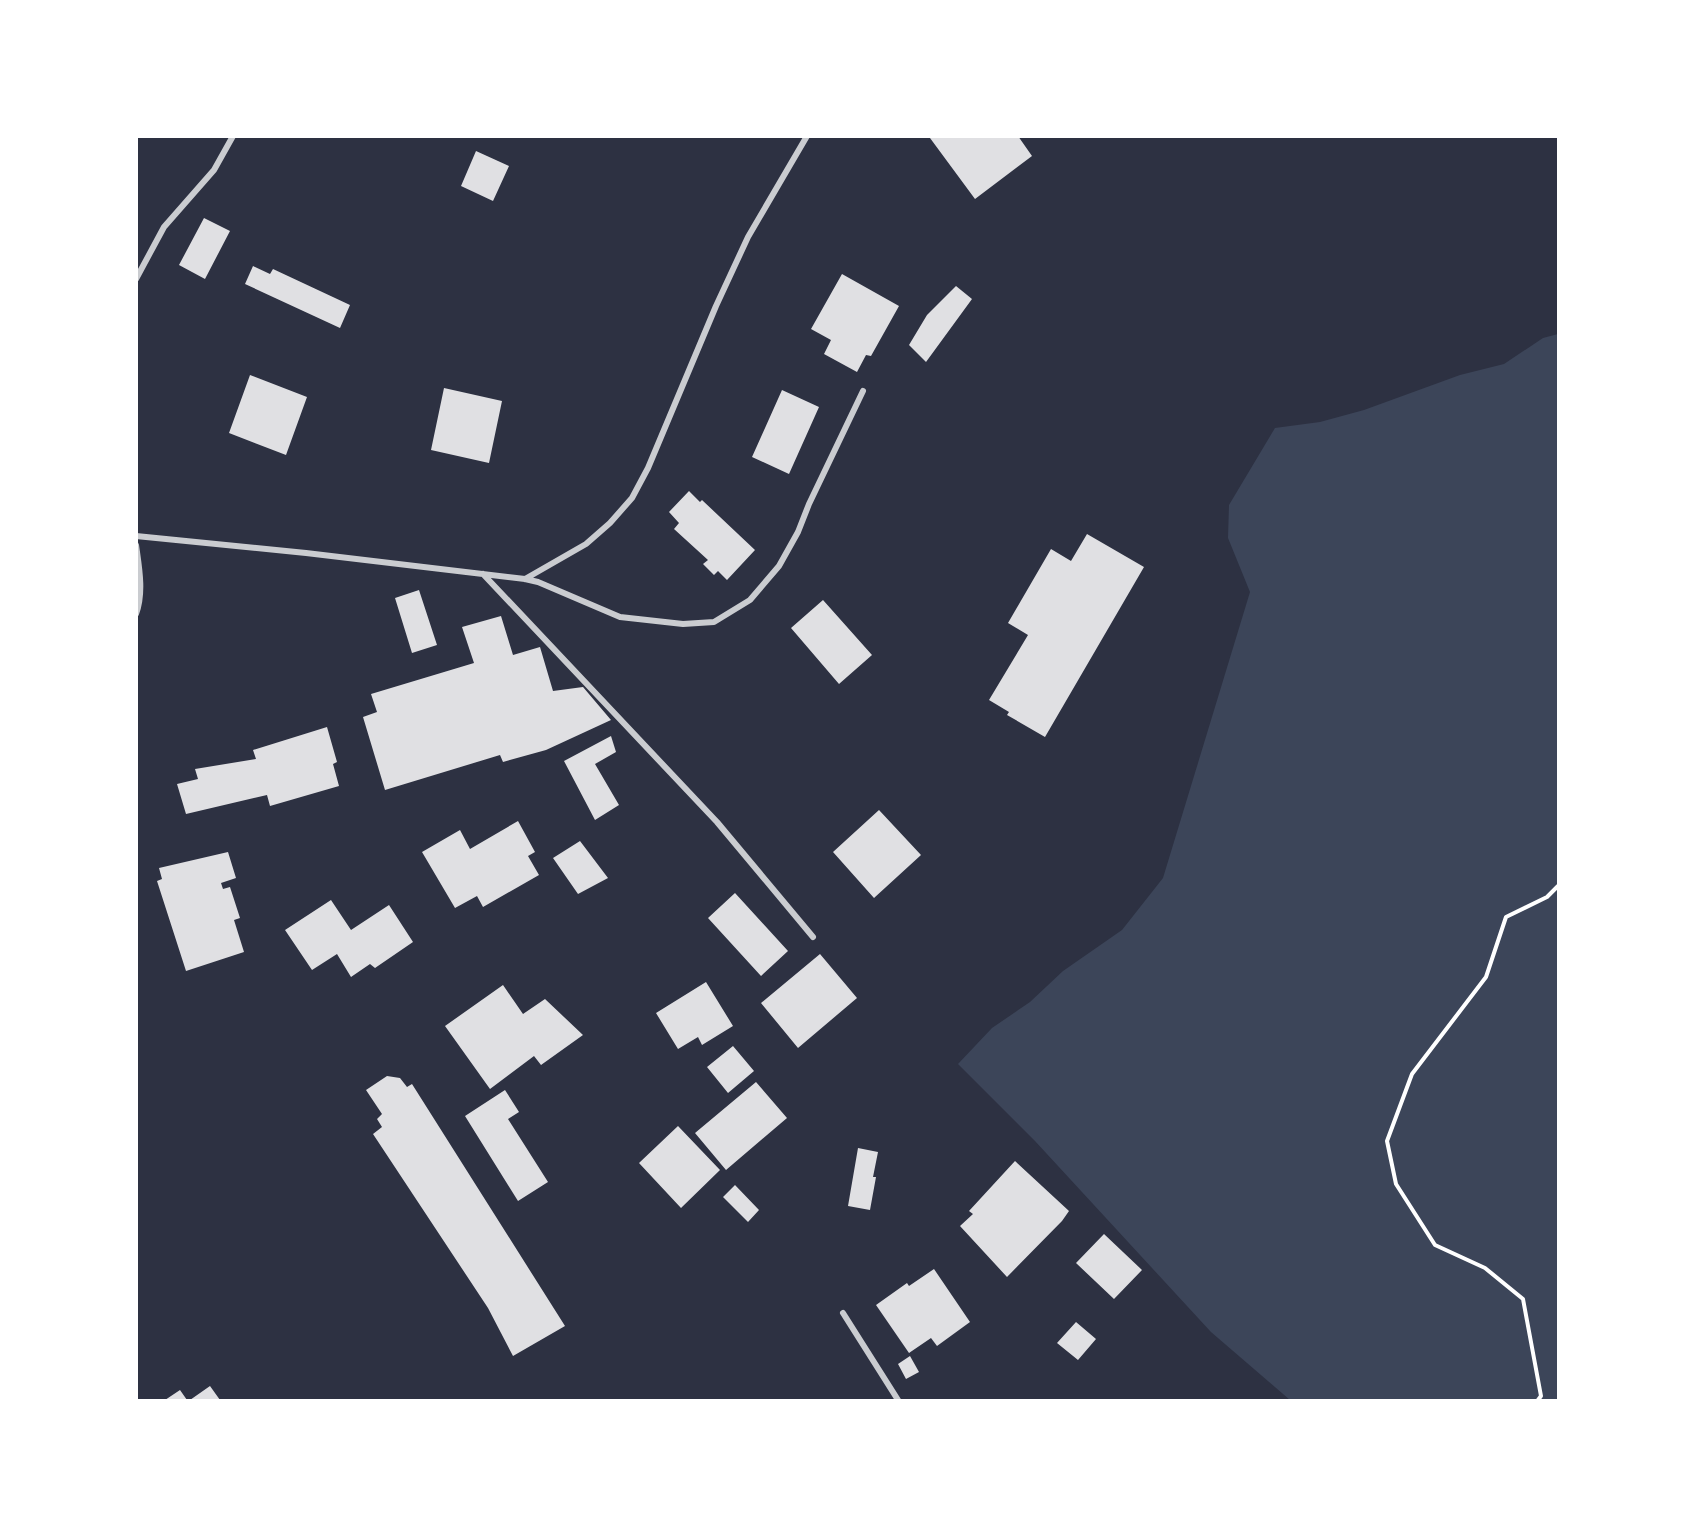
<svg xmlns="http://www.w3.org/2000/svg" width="1695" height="1537" viewBox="0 0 1695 1537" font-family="'Source Serif 4',serif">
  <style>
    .green { fill: #3c4559 }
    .building { fill: #e0e0e3 }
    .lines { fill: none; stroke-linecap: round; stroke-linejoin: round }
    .path { stroke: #fff; stroke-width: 4 }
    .minor { stroke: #caccd0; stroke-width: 6 }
  </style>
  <rect width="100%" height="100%" fill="#2d3142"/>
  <path class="green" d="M1558,334V1400H1290L1211,1332L1035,1141L958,1064L992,1028L1030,1002L1063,971L1122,930L1163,878L1250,592L1228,538L1229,505L1275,428L1320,422L1364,410L1460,375L1504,364L1543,338Z"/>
  <path class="building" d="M932,136H1018L1032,156L975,199L930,138Z
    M476,151L509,166L493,201L461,186Z
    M204,218L230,231L205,279L179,265Z
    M253,266L270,274L273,269L350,305L340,328L245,284Z
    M842,274L899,306L871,356L866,355L857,372L824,354L831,340L811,329Z
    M956,286L972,299L926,362L909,345L927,315Z
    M250,375L307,397L286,455L229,433Z
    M444,388L502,401L489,463L431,450Z
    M782,390L819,407L789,474L752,457Z
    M689,491L700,502L702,500L755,550L727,580L718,571L714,575L703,564L708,560L674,529L679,523L669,512Z
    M1087,534L1144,567L1045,737L1007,715L1009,712L989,700L1028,635L1008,623L1051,549L1071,561Z
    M419,590L437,645L412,653L395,598Z
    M823,600L872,655L839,684L791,628Z
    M501,616L513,655L540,647L553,691L583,687L611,720L546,750L503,762L500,755L385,790L363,717L377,712L371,694L474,663L462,627Z
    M327,727L337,762L333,764L339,786L270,806L267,795L186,814L177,784L198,779L195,769L256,759L253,750Z
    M611,736L616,752L595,764L619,805L595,820L564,761Z
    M879,810L921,855L874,898L833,852Z
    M518,821L535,852L528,856L539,875L483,907L477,896L455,908L422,852L460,830L470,849Z
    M580,841L608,878L578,894L553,858Z
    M228,852L236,878L221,883L223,889L230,887L240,918L234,920L244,952L186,971L157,881L162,879L159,868Z
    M735,893L788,951L761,976L708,918Z
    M331,900L351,930L389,905L413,942L375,968L370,964L351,977L337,954L312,970L285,930Z
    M820,954L857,998L798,1048L761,1003Z
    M706,982L733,1026L702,1045L698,1037L678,1049L656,1013Z
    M503,985L523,1014L545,999L583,1035L541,1065L534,1056L490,1089L445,1026Z
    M733,1046L754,1071L728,1093L707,1067Z
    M387,1076L400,1078L407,1087L412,1084L565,1326L513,1356L488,1308L373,1134L382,1127L377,1119L382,1114L366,1090Z
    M756,1082L787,1118L726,1170L695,1133Z
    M505,1090L519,1112L508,1119L548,1182L518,1201L465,1116Z
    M678,1126L720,1170L681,1208L639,1163Z
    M858,1148L878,1152L873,1177H876L870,1210L848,1206Z
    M1015,1161L1069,1211L1062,1221L1007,1277L960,1226L973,1214L969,1211Z
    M735,1185L759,1210L748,1222L723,1197Z
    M1104,1234L1142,1270L1114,1299L1076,1263Z
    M934,1269L970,1322L937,1346L931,1338L909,1353L876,1305L907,1283L909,1286Z
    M1076,1322L1096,1339L1078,1360L1057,1343Z
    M910,1356L919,1372L906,1379L898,1364Z
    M210,1386L220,1400H190Z
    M180,1390L187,1400H165Z"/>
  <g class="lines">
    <path class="path" d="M1538,1400L1541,1396L1523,1299L1485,1268L1435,1245L1396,1184L1387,1141L1412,1074L1486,977L1506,917L1547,897L1558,886"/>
    <path class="minor" d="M136,279L164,227L214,170L233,136
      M136,536L306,553L525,579L538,582L620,617L683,624L714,622L750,600L779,566L798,532L809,504L863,391
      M136,545C139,567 144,592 136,614
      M483,574L717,822L813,937
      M525,579L586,544L610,523L632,498L648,468L716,306L748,237L807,136
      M843,1313L898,1400"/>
  </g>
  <rect width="1695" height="1537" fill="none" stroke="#ffffff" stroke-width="276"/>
</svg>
